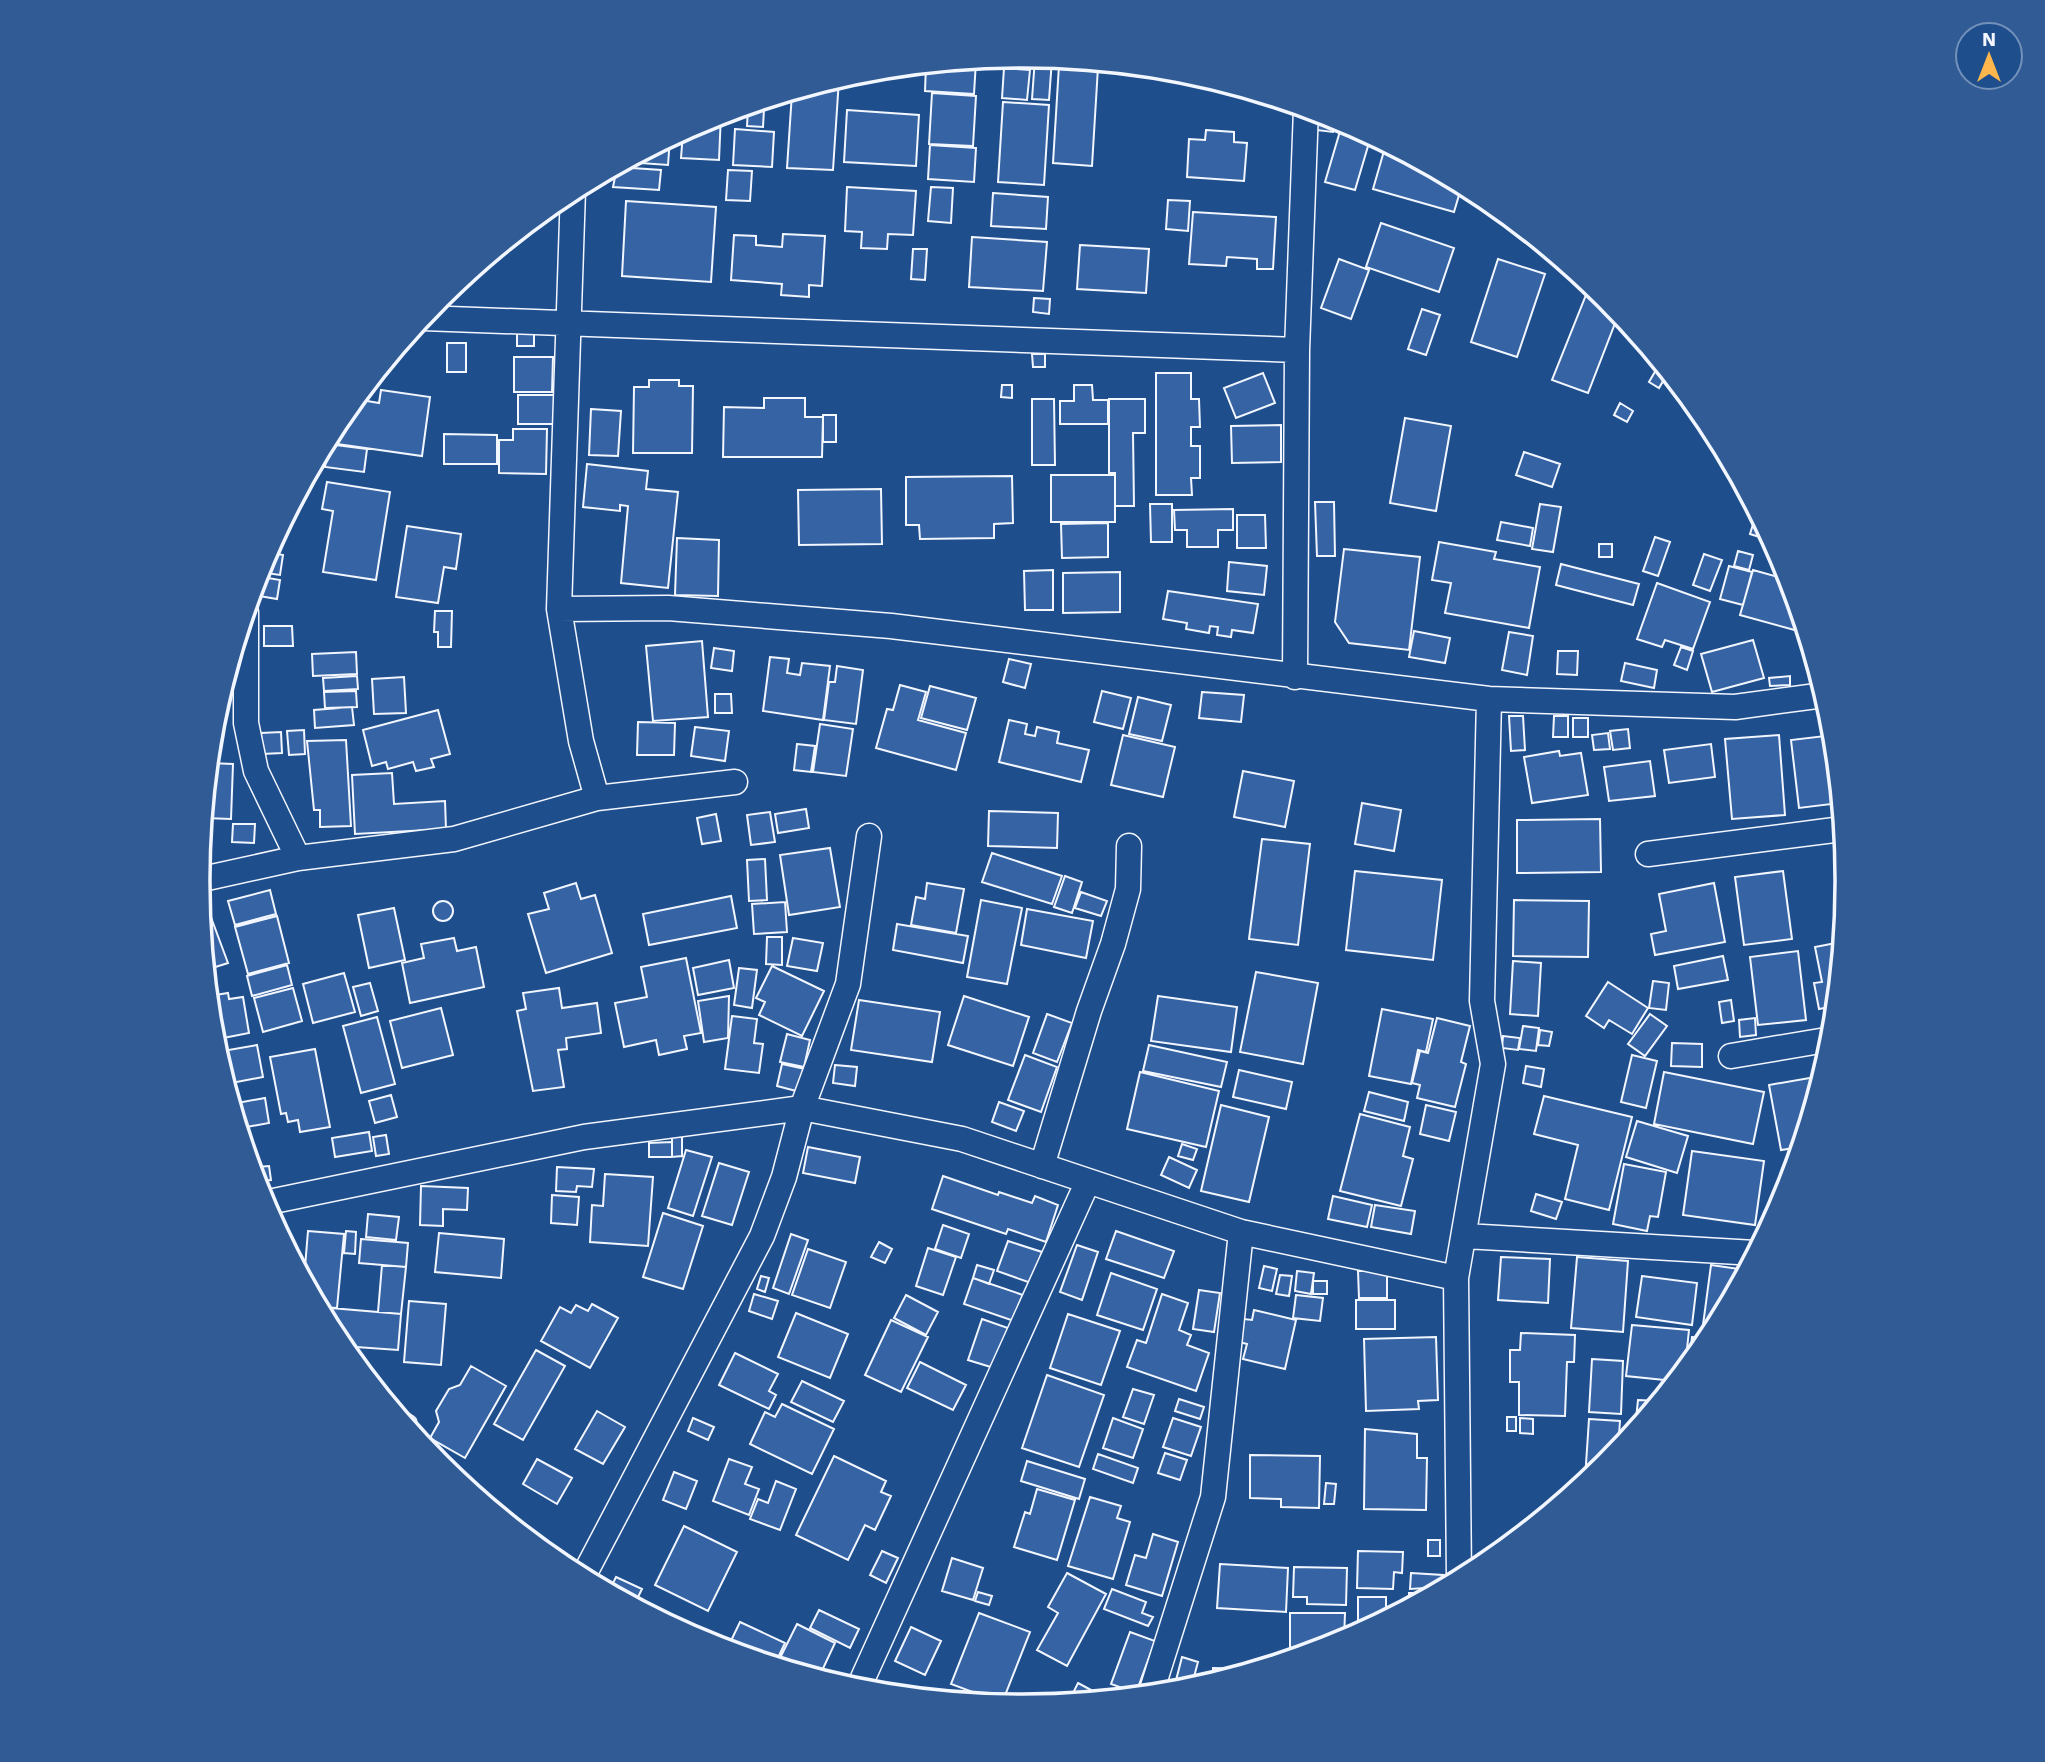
<svg xmlns="http://www.w3.org/2000/svg" width="2045" height="1762" viewBox="0 0 2045 1762" font-family="'Work Sans',sans-serif">
  <style>
    .building { fill: #3563a3; stroke: #f2f6ff; stroke-width: 2 }
    .lines { fill: none; stroke-linecap: round; stroke-linejoin: round }
    .service-casing { stroke: #f2f6ff; stroke-width: 15 }
    .minor-casing { stroke: #f2f6ff; stroke-width: 27 }
    .service { stroke: #1f4e8c; stroke-width: 12 }
    .minor { stroke: #1f4e8c; stroke-width: 24 }
    .rim { fill: none; stroke: #f2f6ff; stroke-width: 3.5 }
  </style>
  <rect width="100%" height="100%" fill="#1f4e8c"/>
  <path class="building" d="M1035,58L1052,59L1049,100L1032,99Z
    M976,61L974,94L925,91L926,65Z
    M1059,65L1098,67L1092,166L1053,163Z
    M1004,68L1030,70L1027,100L1002,98Z
    M839,79L833,170L787,168L792,93Z
    M932,93L976,96L973,146L929,144Z
    M1003,102L1049,105L1044,185L998,182Z
    M748,108L764,109L763,127L747,126Z
    M847,110L919,115L916,166L844,162Z
    M1319,113L1335,118L1333,132L1316,130Z
    M721,114L719,160L681,158L683,132Z
    M1343,121L1371,136L1355,190L1325,182Z
    M735,129L774,132L772,167L733,165Z
    M1206,130L1234,132V142L1247,143L1244,181L1187,177L1189,139L1205,140Z
    M670,138L668,165L626,162Z
    M1386,144L1462,185L1454,212L1373,189Z
    M930,145L976,148L974,182L928,179Z
    M617,167L661,170L659,190L613,187Z
    M728,170L752,171L750,201L726,200Z
    M847,187L916,191L913,235L888,234L887,249L861,248L862,232L845,231Z
    M931,187L953,188L951,223L928,221Z
    M993,193L1048,197L1046,229L991,226Z
    M1168,200L1190,201L1188,231L1166,229Z
    M626,201L716,207L711,282L622,276Z
    M1193,212L1276,217L1273,269H1257V259L1227,257L1226,266L1189,264Z
    M1381,223L1454,248L1439,292L1366,267Z
    M783,234L825,236L822,286L809,285V297L781,295L782,284L731,280L734,235L756,236V245L782,247Z
    M972,237L1047,242L1043,291L969,287Z
    M1080,245L1149,249L1146,293L1077,289Z
    M913,249H927L925,280L911,279Z
    M1339,259L1369,270L1351,319L1321,308Z
    M1498,259L1545,274L1517,357L1471,342Z
    M1590,285L1619,313L1588,393L1552,380Z
    M1034,298L1050,299L1049,314L1033,312Z
    M1422,309L1440,315L1426,355L1408,349Z
    M517,330H534V346H517Z
    M447,343H466V372H447Z
    M1032,354H1045V367H1033Z
    M514,357H553L552,392H514Z
    M1656,370L1666,376L1659,388L1649,382Z
    M1156,373H1191V399H1199L1200,427H1191V446H1200V478H1191L1192,495H1156Z
    M1263,373L1275,403L1236,418L1224,388Z
    M649,380H679V386H693L692,453H633L634,387H649Z
    M1002,385H1012V398L1001,397Z
    M1074,385H1092L1093,400H1108V424H1060V401H1074Z
    M381,390L430,397L422,456L330,443L337,422L356,399L379,403Z
    M518,395H554V424H518Z
    M764,398H805V417H823L822,457H723L724,407L764,408Z
    M1032,399H1054L1055,465H1032Z
    M1109,399H1145V433H1133L1134,506H1115V473H1109Z
    M1620,403L1633,411L1627,422L1614,415Z
    M591,409L621,411L618,456L589,455Z
    M823,415H836V442H823Z
    M1405,418L1451,426L1436,511L1390,503Z
    M1281,425V462L1232,463L1231,426Z
    M513,429H547L546,474L499,473V440H513Z
    M444,434L497,435V464H444Z
    M328,444L367,449L364,472L325,467Z
    M1524,452L1560,464L1552,487L1516,475Z
    M587,464L648,471L646,489L678,492L668,588L621,583L628,506L620,505V511L583,507Z
    M1051,475H1115V522H1051Z
    M1012,476L1013,523L994,524V538L920,539L919,525H906V477Z
    M327,482L390,492L376,580L323,572L333,511L322,509Z
    M881,489L882,544L799,545L798,490Z
    M1315,502H1334L1335,556H1317Z
    M1150,504H1172V542H1151Z
    M1540,504L1561,507L1553,552L1532,549Z
    M1233,509V530H1218V547H1187V530H1175L1174,510Z
    M1237,515H1265L1266,548H1237Z
    M1754,521L1762,523L1769,540L1750,534Z
    M1501,522L1533,528L1530,546L1497,540Z
    M1108,523V557L1062,558L1061,524Z
    M407,526L461,534L456,569L444,567L438,603L396,597Z
    M1655,537L1670,542L1658,576L1643,571Z
    M677,538L719,540L718,596L675,595Z
    M1439,542L1496,552L1494,559L1540,567L1529,628L1445,613L1451,583L1432,580Z
    M1599,544H1612V557H1599Z
    M1344,549L1420,557L1409,650L1349,643L1335,622Z
    M1738,551L1753,555L1749,570L1734,566Z
    M267,552L283,555L280,575L258,572Z
    M1704,554L1722,560L1710,591L1693,585Z
    M1229,562L1267,566L1264,595L1227,591Z
    M1561,564L1639,584L1633,605L1556,585Z
    M1729,566L1752,572L1743,605L1720,599Z
    M1053,570V610H1025L1024,571Z
    M1753,570L1789,580L1802,632L1740,615Z
    M1120,572V612L1063,613V573Z
    M262,577L280,580L277,599L259,596Z
    M1657,583L1710,602L1693,649L1665,640L1662,647L1637,639Z
    M1168,591L1258,604L1253,633L1232,630L1231,637L1217,635L1218,627L1210,626L1209,633L1186,629L1187,623L1163,619Z
    M435,611H452L451,647H438V632H434Z
    M264,626H292L293,646H264Z
    M1414,631L1450,638L1445,663L1409,657Z
    M1509,632L1533,636L1527,675L1502,670Z
    M1753,640L1764,678L1712,692L1701,654Z
    M702,641L708,717L653,721L646,646Z
    M1681,647L1693,651L1687,670L1674,665Z
    M714,648L734,651L732,671L711,668Z
    M1558,651H1578L1577,675L1557,674Z
    M356,652L357,674L313,676L312,654Z
    M770,657L789,659L787,673L800,675L802,663L830,666L823,720L763,711Z
    M1009,659L1031,664L1025,688L1003,682Z
    M1625,663L1657,670L1654,688L1621,681Z
    M837,666L863,670L856,724L824,720L829,682H835Z
    M357,676L358,689L324,691L323,678Z
    M1790,676V685L1770,686L1769,678Z
    M404,677L406,713L374,714L372,679Z
    M900,685L926,692L918,720L966,733L956,770L876,748L887,709L893,710Z
    M930,686L976,698L967,730L921,718Z
    M356,691L357,707L325,708L324,692Z
    M1102,691L1131,698L1123,729L1094,722Z
    M1202,692L1244,695L1241,722L1199,718Z
    M715,694H731L732,713H715Z
    M1138,697L1171,705L1162,741L1129,734Z
    M352,707L354,725L315,728L314,710Z
    M438,710L450,754L431,759L434,767L416,771L413,762L388,769L386,762L372,766L363,730Z
    M1509,716H1523L1525,750L1511,751Z
    M1554,716H1568V737H1553Z
    M1573,718H1588V737H1573Z
    M1009,720L1027,724L1025,734L1035,736L1037,727L1059,732L1057,743L1089,750L1081,782L999,762Z
    M638,722L675,723L674,755H637Z
    M820,724L853,729L846,776L813,772Z
    M695,727L729,731L725,761L691,756Z
    M1628,729L1630,748L1613,750L1610,731Z
    M304,730L305,754L289,755L287,731Z
    M281,732L282,753L262,754L261,733Z
    M1608,733L1610,749L1594,750L1592,735Z
    M1123,735L1175,747L1163,797L1111,785Z
    M1779,735L1785,815L1732,819L1725,739Z
    M1833,735L1840,803L1799,808L1791,740Z
    M346,740L351,826L320,827V810H314L307,741Z
    M797,744L815,746L811,772L794,770Z
    M1711,744L1715,777L1669,783L1664,750Z
    M1559,751L1560,756L1581,753L1588,795L1532,803L1524,757Z
    M1650,761L1655,796L1609,801L1604,767Z
    M209,763L233,764L231,819L204,818Z
    M1243,771L1294,781L1285,827L1234,817Z
    M392,773L394,804L445,801L446,829L355,834L352,775Z
    M1362,803L1401,810L1394,851L1355,844Z
    M806,809L809,828L778,833L775,814Z
    M989,811L1058,813L1057,848L988,846Z
    M770,812L775,842L751,845L747,815Z
    M716,814L721,841L702,844L697,818Z
    M1600,819L1601,872L1517,873V820Z
    M233,824H255L254,843L232,842Z
    M1262,839L1310,844L1298,945L1249,939Z
    M830,848L840,907L789,915L780,855Z
    M992,853L1062,876L1052,904L982,882Z
    M765,859L767,900L749,901L747,860Z
    M1355,871L1442,880L1433,960L1346,950Z
    M1783,871L1792,939L1744,945L1735,877Z
    M1065,876L1082,882L1072,913L1054,907Z
    M576,883L581,899L595,895L612,953L546,973L528,914L549,909L544,893Z
    M927,883L964,889L956,933L911,925L916,897L925,899Z
    M1714,883L1725,942L1655,955L1651,934L1666,931L1659,894Z
    M270,890L276,914L235,925L228,901Z
    M1081,892L1107,901L1101,916L1075,908Z
    M731,896L737,928L649,945L643,914Z
    M981,900L1022,908L1007,984L967,977Z
    M1514,900L1589,901L1588,957L1513,956Z
    M433 911a10 10 0 1 1 20 0a10 10 0 1 1-20 0Z
    M785,902L787,932L754,934L752,904Z
    M394,908L405,960L369,968L358,915Z
    M1027,909L1093,921L1086,958L1021,945Z
    M209,912L228,963L206,970L201,915Z
    M277,916L289,963L248,974L235,927Z
    M897,924L968,936L963,963L893,950Z
    M767,937H782V965L766,964Z
    M454,938L457,951L476,947L484,987L410,1003L402,963L424,958L421,944Z
    M793,938L823,943L817,971L787,966Z
    M1841,942L1835,1006L1819,1009L1814,983L1822,982L1815,947Z
    M1798,951L1806,1020L1758,1025L1750,957Z
    M1723,956L1728,980L1678,989L1674,966Z
    M686,958L701,1033L684,1036L687,1049L659,1055L656,1040L624,1047L615,1003L647,997L641,967Z
    M729,960L734,988L698,995L693,968Z
    M1513,961L1541,963L1538,1016L1510,1014Z
    M287,965L292,985L252,996L247,976Z
    M772,966L824,991L802,1036L759,1015L765,1002L756,998Z
    M739,968L757,970L752,1008L734,1005Z
    M1256,972L1318,983L1303,1064L1240,1052Z
    M344,973L355,1012L313,1023L303,984Z
    M1653,981L1669,983L1666,1010L1649,1008Z
    M1608,982L1648,1008L1632,1034L1609,1020L1604,1028L1586,1016Z
    M370,983L378,1011L361,1016L353,987Z
    M293,988L302,1021L263,1032L254,998Z
    M559,988L562,1008L597,1003L601,1033L566,1038L567,1049L558,1050L564,1087L533,1091L517,1011L526,1009L523,993Z
    M228,993L229,999L243,997L249,1033L213,1040L209,996Z
    M729,996L728,1038L704,1042L698,1001Z
    M964,996L1029,1017L1013,1066L948,1045Z
    M1158,996L1237,1007L1231,1052L1151,1041Z
    M859,1000L940,1012L932,1062L851,1050Z
    M1731,1000L1734,1021L1722,1023L1719,1002Z
    M441,1008L453,1055L402,1068L390,1021Z
    M1382,1009L1433,1019L1426,1052L1418,1050L1411,1084L1369,1076Z
    M1047,1014L1072,1023L1057,1062L1033,1053Z
    M1650,1014L1667,1026L1645,1056L1628,1044Z
    M732,1016L757,1019L754,1043L763,1044L759,1073L725,1069Z
    M377,1017L395,1084L361,1093L343,1026Z
    M1437,1018L1470,1026L1461,1062L1466,1064L1455,1107L1417,1098L1420,1085L1412,1083L1420,1051L1428,1053Z
    M1755,1018L1756,1035L1740,1037L1739,1020Z
    M1523,1026L1539,1028L1536,1051L1519,1049Z
    M1540,1030L1552,1032L1549,1046L1538,1045Z
    M787,1034L810,1040L804,1067L780,1062Z
    M1503,1036L1520,1038L1518,1050L1502,1048Z
    M1672,1043L1702,1044V1067L1671,1066Z
    M257,1045L263,1077L226,1084L217,1052Z
    M1149,1045L1227,1062L1221,1087L1143,1071Z
    M315,1049L330,1127L300,1132L298,1120L288,1122L286,1113L281,1114L270,1057Z
    M1025,1055L1057,1067L1041,1112L1008,1100Z
    M1632,1055L1657,1061L1646,1108L1621,1102Z
    M782,1064L805,1069L800,1092L777,1086Z
    M835,1065L857,1067L855,1086L833,1083Z
    M1526,1066L1544,1069L1541,1087L1523,1083Z
    M1239,1070L1292,1082L1286,1109L1233,1097Z
    M1140,1072L1219,1091L1206,1147L1127,1129Z
    M1664,1072L1764,1092L1753,1144L1654,1124Z
    M1821,1076L1800,1147L1781,1150L1769,1085Z
    M1369,1092L1408,1102L1404,1121L1364,1111Z
    M391,1095L397,1117L375,1123L369,1101Z
    M1544,1096L1632,1117L1609,1210L1565,1199L1578,1145L1534,1134Z
    M265,1098L269,1123L241,1128L237,1103Z
    M999,1102L1024,1111L1016,1131L992,1122Z
    M1221,1105L1269,1117L1249,1202L1201,1191Z
    M1426,1105L1456,1112L1449,1141L1420,1134Z
    M1360,1114L1410,1127L1403,1156L1413,1159L1401,1206L1340,1191Z
    M1637,1121L1688,1136L1677,1173L1626,1157Z
    M369,1132L372,1151L335,1157L332,1138Z
    M386,1135L389,1154L376,1156L373,1137Z
    M672,1137H682V1156L672,1157Z
    M672,1142V1157H649V1143Z
    M1182,1144L1197,1149L1193,1160L1178,1156Z
    M808,1147L860,1157L855,1183L803,1173Z
    M686,1150L712,1157L693,1216L668,1208Z
    M1692,1151L1764,1161L1755,1225L1683,1215Z
    M1169,1157L1197,1170L1189,1188L1161,1175Z
    M719,1163L749,1172L732,1225L702,1216Z
    M1624,1164L1666,1172L1658,1217L1650,1216L1647,1231L1613,1224Z
    M269,1166L271,1180L259,1181L257,1167Z
    M557,1167L594,1169L592,1187L577,1186L576,1192L556,1191Z
    M605,1174L653,1177L648,1246L590,1242L592,1205L603,1206Z
    M943,1176L998,1195L999,1192L1032,1203L1035,1196L1058,1205L1046,1242L1008,1229L1006,1234L932,1209Z
    M421,1186L468,1188L467,1210L443,1209V1226L420,1225Z
    M1536,1194L1562,1202L1556,1219L1531,1211Z
    M552,1195L579,1197L577,1225L551,1223Z
    M1333,1196L1372,1205L1367,1227L1328,1219Z
    M1375,1205L1415,1211L1411,1234L1371,1227Z
    M663,1213L703,1226L683,1289L643,1277Z
    M368,1214L399,1217L396,1240L366,1237Z
    M943,1225L969,1234L961,1258L935,1249Z
    M308,1231L344,1234L337,1308L319,1307L304,1279Z
    M346,1231L356,1232L355,1254L344,1253Z
    M1116,1231L1174,1251L1164,1278L1106,1259Z
    M439,1233L504,1239L501,1278L435,1272Z
    M791,1234L808,1240L789,1294L773,1288Z
    M361,1239L408,1243L406,1267L359,1263Z
    M1008,1241L1042,1252L1031,1283L997,1271Z
    M879,1242L892,1249L885,1263L871,1257Z
    M1077,1245L1098,1252L1082,1300L1060,1292Z
    M928,1248L956,1257L943,1295L916,1286Z
    M808,1249L846,1262L830,1308L792,1295Z
    M1501,1257L1550,1259L1548,1303L1498,1300Z
    M1577,1257L1628,1261L1623,1332L1571,1328Z
    M382,1265L406,1267L401,1314L378,1312Z
    M977,1265L994,1270L989,1284L973,1278Z
    M1711,1265L1746,1270L1715,1327L1703,1325Z
    M1264,1266L1277,1269L1272,1291L1259,1288Z
    M1297,1271L1314,1273L1311,1294L1295,1291Z
    M1358,1271H1387V1298H1359Z
    M1111,1273L1157,1289L1143,1330L1097,1315Z
    M1280,1275L1292,1276L1289,1296L1276,1294Z
    M761,1276L769,1278L765,1292L757,1289Z
    M1642,1276L1697,1283L1692,1325L1636,1317Z
    M973,1278L1023,1295L1014,1321L964,1304Z
    M1313,1281H1327V1294H1313Z
    M1199,1290L1220,1293L1214,1332L1193,1329Z
    M754,1294L778,1301L772,1319L749,1311Z
    M1162,1294L1188,1303L1179,1330L1191,1335L1187,1345L1209,1353L1196,1391L1127,1367L1137,1340L1146,1343Z
    M906,1295L938,1312L926,1335L894,1318Z
    M1296,1295L1323,1298L1320,1321L1293,1318Z
    M1356,1300H1395V1329H1356Z
    M409,1301L446,1304L441,1365L404,1362Z
    M592,1304L618,1318L590,1368L541,1341L560,1307L571,1313L576,1305L588,1311Z
    M319,1307L401,1314L398,1350L342,1346Z
    M1254,1310L1296,1320L1285,1369L1243,1359L1247,1344L1239,1342L1244,1319L1252,1320Z
    M796,1313L848,1334L830,1378L778,1357Z
    M1068,1314L1120,1331L1101,1385L1050,1368Z
    M982,1319L1008,1328L994,1368L968,1360Z
    M891,1320L928,1337L901,1392L865,1375Z
    M1632,1325L1689,1330L1685,1368L1674,1381L1626,1376Z
    M1521,1333L1575,1335L1574,1362H1567L1565,1416L1519,1415V1382H1510V1350H1520Z
    M1436,1337L1438,1400L1418,1401L1419,1409L1366,1411L1364,1339Z
    M1692,1337L1709,1339L1689,1363Z
    M536,1350L565,1366L523,1440L494,1424Z
    M735,1353L778,1374L769,1391L776,1395L769,1409L719,1385Z
    M1592,1359L1623,1361L1621,1414L1589,1412Z
    M920,1362L966,1385L953,1410L907,1388Z
    M471,1366L506,1386L465,1458L430,1438L439,1422L436,1411L449,1389L460,1385Z
    M1047,1375L1104,1395L1079,1467L1022,1448Z
    M802,1381L844,1401L833,1422L791,1402Z
    M1133,1389L1154,1395L1144,1424L1123,1417Z
    M1179,1399L1204,1407L1200,1419L1175,1411Z
    M1638,1400L1657,1401L1635,1429Z
    M782,1404L834,1429L812,1474L750,1444L765,1412L775,1417Z
    M597,1411L625,1427L603,1464L575,1449Z
    M1507,1417H1516V1431H1507Z
    M693,1418L714,1427L708,1440L688,1431Z
    M1113,1418L1143,1429L1133,1458L1103,1448Z
    M1173,1418L1201,1427L1191,1456L1163,1447Z
    M1520,1418L1533,1419V1434L1520,1433Z
    M1589,1419L1620,1421L1618,1449L1588,1479H1585Z
    M1365,1429L1417,1434V1458H1427L1426,1510L1364,1509Z
    M1165,1453L1187,1460L1180,1480L1158,1473Z
    M1098,1454L1138,1468L1133,1483L1093,1469Z
    M1250,1455L1320,1456L1319,1508L1281,1507V1499L1250,1498Z
    M834,1456L886,1481L881,1492L891,1496L875,1530L865,1525L848,1560L796,1535Z
    M537,1459L572,1478L557,1504L523,1484Z
    M729,1459L752,1467L745,1484L759,1489L749,1515L713,1501Z
    M1027,1461L1085,1479L1079,1499L1021,1481Z
    M674,1472L697,1481L686,1509L663,1500Z
    M776,1481L796,1489L780,1530L750,1519L758,1499L768,1503Z
    M1326,1483L1336,1484L1334,1504H1324Z
    M1037,1489L1075,1500L1057,1560L1014,1547L1025,1512L1030,1514Z
    M1090,1497L1121,1506L1117,1518L1130,1522L1113,1579L1068,1566Z
    M684,1526L737,1552L708,1611L655,1585Z
    M1153,1534L1178,1542L1162,1596L1126,1585L1135,1555L1146,1558Z
    M1428,1540H1440V1556H1428Z
    M882,1551L898,1558L886,1583L870,1575Z
    M1358,1551L1403,1552L1402,1573L1394,1572L1393,1589L1357,1588Z
    M952,1558L983,1568L973,1600L942,1591Z
    M1220,1564L1288,1568L1286,1612L1217,1608Z
    M1294,1567L1347,1568L1346,1605L1307,1604V1597H1293Z
    M1067,1573L1106,1594L1067,1666L1037,1650L1058,1613L1048,1607Z
    M1411,1573L1443,1575L1442,1587L1410,1589Z
    M616,1577L642,1589L634,1605L609,1591Z
    M1112,1589L1146,1602L1142,1613L1153,1617L1148,1626L1104,1609Z
    M978,1592L992,1596L989,1605L975,1601Z
    M1409,1593H1433L1409,1605Z
    M1358,1597H1386V1618L1358,1633Z
    M819,1610L859,1629L850,1648L810,1628Z
    M979,1613L1030,1632L1002,1703L951,1684Z
    M1290,1613H1345L1344,1640L1290,1658Z
    M740,1622L785,1643L775,1664L727,1649Z
    M797,1624L835,1643L819,1677L777,1664Z
    M911,1627L941,1641L925,1675L895,1661Z
    M1130,1632L1155,1641L1136,1693L1111,1684Z
    M1182,1657L1198,1662L1191,1688L1183,1690L1174,1688Z
    M1213,1668L1252,1669L1213,1681Z
    M1078,1683L1106,1698L1069,1701Z"/>
  <g class="lines">
    <g class="service-casing">
      <path id="service" d="M399,1415L410,1422"/>
    </g>
    <g class="minor-casing">
      <path id="minor" d="M573,190L559,609L581,741L597,798
        M423,318L1297,350
        M559,609L668,608L891,626L1489,699L1735,707L1824,695
        M246,612V723L256,771L298,858
        M1295,677L1297,350L1306,109
        M1648,854L1842,829
        M198,880L298,858L454,839L597,798L735,782
        M1731,1056L1832,1039
        M1042,1166L1089,1011L1113,944L1128,889L1129,846
        M264,1203L584,1137L802,1108L962,1139L1241,1232L1456,1278
        M1465,1236L1755,1253
        M583,1577L762,1236L784,1177L802,1108L848,984L869,836
        M1459,1579L1456,1278L1493,1064L1482,1001L1489,699
        M858,1689L1088,1181
        M1151,1693L1213,1497L1241,1232"/>
    </g>
    <use href="#service" class="service"/>
    <use href="#minor" class="minor"/>
  </g>
  <path d="M0 0H2045V1762H0ZM1022 68H1023A812 812 0 0 1 1835 880V882A812 812 0 0 1 1023 1694H1022A812 812 0 0 1 210 882V880A812 812 0 0 1 1022 68Z" fill="#305b95" fill-rule="evenodd"/>
  <path class="rim" d="M1022 68H1023A812 812 0 0 1 1835 880V882A812 812 0 0 1 1023 1694H1022A812 812 0 0 1 210 882V880A812 812 0 0 1 1022 68Z"/>
  <g transform="translate(1989 56)"><circle r="33" fill="#1f4e8c" stroke="#7391ba" stroke-width="2"/>
  <path d="M0-5L12 26L0 18L-12 26Z" fill="#ffb74d"/>
  <text y="-10" font-size="19" font-weight="bold" text-anchor="middle" fill="#f2f6ff">N</text>
  </g>
</svg>
